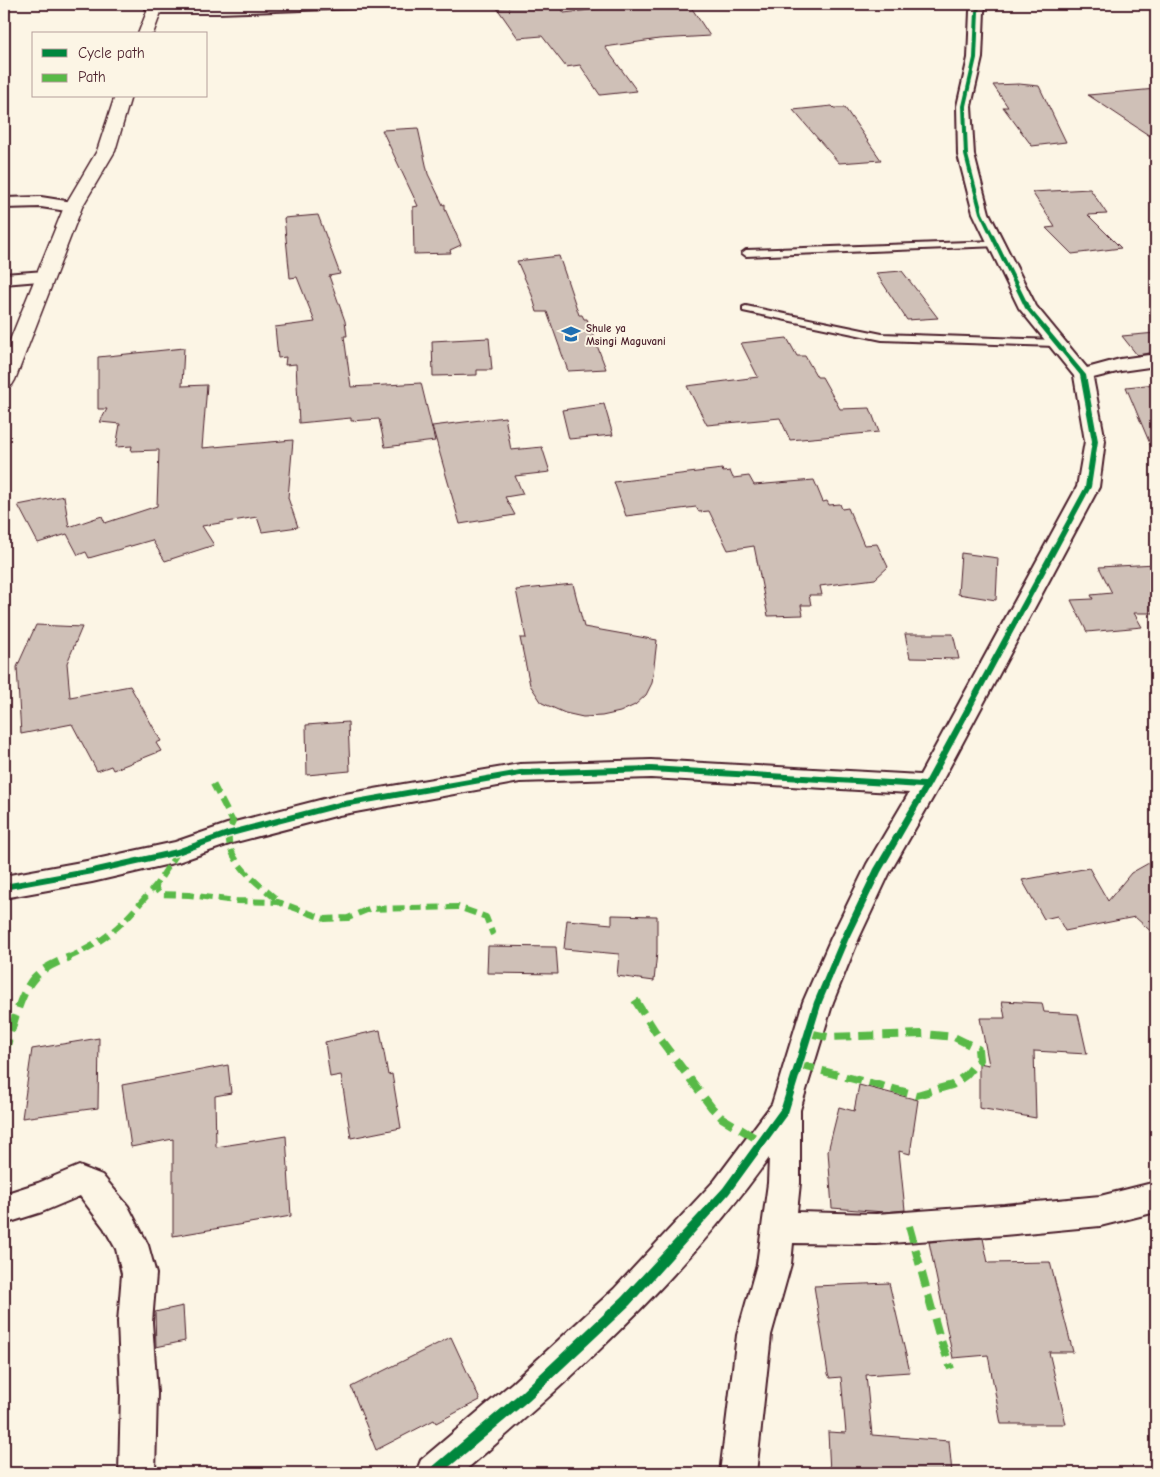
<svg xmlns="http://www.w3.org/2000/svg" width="1160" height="1477" viewBox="0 0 1160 1477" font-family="'Comic Neue',sans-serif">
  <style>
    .building { fill: #cfc0b7; stroke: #4a1f2b }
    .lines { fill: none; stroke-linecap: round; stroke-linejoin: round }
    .service-casing { stroke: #4a1f2b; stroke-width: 4 }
    .minor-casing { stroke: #4a1f2b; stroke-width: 4 }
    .tertiary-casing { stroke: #4a1f2b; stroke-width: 3 }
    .service { fill: #fcf5e5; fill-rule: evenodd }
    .minor { fill: #fcf5e5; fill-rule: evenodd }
    .tertiary { fill: #fcf5e5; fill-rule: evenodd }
    .quiet-far1 { stroke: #58b947; stroke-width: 6; stroke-dasharray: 12 6; stroke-linecap: butt }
    .quiet { stroke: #58b947; stroke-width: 8; stroke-dasharray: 16 8; stroke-linecap: butt }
    .cycleway-casing { stroke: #fcf5e5; stroke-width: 3 }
    .cycleway { fill: #00873e; fill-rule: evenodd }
    .labels { text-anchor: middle; stroke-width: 4; stroke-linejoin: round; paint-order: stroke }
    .far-poi-label { font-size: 11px; font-weight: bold; fill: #4a1f2b; stroke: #fcf5e5; text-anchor: start }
  </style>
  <rect width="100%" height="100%" fill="#fcf5e5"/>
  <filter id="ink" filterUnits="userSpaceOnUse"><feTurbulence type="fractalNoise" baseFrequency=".02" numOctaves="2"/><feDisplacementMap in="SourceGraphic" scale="10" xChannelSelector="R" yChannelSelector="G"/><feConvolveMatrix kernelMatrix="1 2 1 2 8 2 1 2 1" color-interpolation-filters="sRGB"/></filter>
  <g filter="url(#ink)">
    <path class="building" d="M538,4H559L564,13L641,4H689L710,36L659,39L605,47L637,91L600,95L580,65L566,67L542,36L518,38L497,8Z
      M1019,84L1039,86L1066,142L1032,146L1003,107H1008L993,85Z
      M1156,89V140L1088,95Z
      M832,106L834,108H845L881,160L839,163L793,110Z
      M418,128L428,174L443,205L445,204V209L461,245L450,250L451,253L414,254L413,207L418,206L382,130Z
      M1090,189L1107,214L1088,215L1121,248L1072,254L1046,228L1055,227L1032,192Z
      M318,215L340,274L329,276L345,321L347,336H344L351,387L421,383L435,441L385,447L379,419L351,421V418L299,423L296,364L285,365L286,357L278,358L275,327L315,322L297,277L290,278L284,218Z
      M559,256L579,315H582L584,319H587L606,369L568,371L547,312H537L532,295L517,261Z
      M902,271L938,318L907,320L876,273Z
      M1156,333V352L1137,355L1122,336Z
      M489,338L492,370H477V375L433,376L432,341Z
      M787,338L797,356H805L817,377H822L840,409L870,408L879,432L790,440L780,418L707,425L687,386L758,377L741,343Z
      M184,348L182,386L207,385L202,448L293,440L288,498L298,527L262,532L257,517L202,526L214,545L165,561L152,540L89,558L86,552L78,555L67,534L38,543L18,505L64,496L69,527L102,516L105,523L157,506L159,450L131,451L132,446L116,447L120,424L100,422L107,409H98V357Z
      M1156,384V458L1126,387Z
      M604,404L613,435L569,439L562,410Z
      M505,417L511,450L542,447L550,472L515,476L523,494L505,497L515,515L460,524L432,426Z
      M722,469L723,472L730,471L733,478L749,476L754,485L814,480L823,502L827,501L829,505L840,504L842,509L848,508L864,545L877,544L888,567L875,579L820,586L822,595H809L811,605H801L803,615L768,616L754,546L728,550L709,511L699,512L696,507L626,516L614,482Z
      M961,553L998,558L996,600L958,594Z
      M1156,564V613H1134L1142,627L1087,632L1071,600L1093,599L1091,595L1112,593L1099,567Z
      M573,584L584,627L657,640L652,683L646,695L635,705L620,712L602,716L583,717L565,713L542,703L530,685L520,638H526L516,590Z
      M36,625L82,627L67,663L70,697L130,686L161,741L156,743L161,751L113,770L111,766L97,771L72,724L21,734L17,667Z
      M905,634H953L959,659L910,658Z
      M348,722L350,771L307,775L306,725Z
      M1156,859V936L1135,917L1065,931L1057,916L1044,919L1022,880L1089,868L1108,901L1131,873Z
      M612,915L657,916V952L654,981L617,976L619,954L564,949L567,920L612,924Z
      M488,946L556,947L558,974L487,973Z
      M1002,1001L1042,1003L1044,1012L1078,1014L1087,1054L1034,1051L1036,1118L979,1108V1063L989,1065L980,1018H1005Z
      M380,1030L388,1075L392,1074L401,1128L351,1138L341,1075L330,1077L325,1042Z
      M99,1038L98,1108L22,1118L32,1049Z
      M228,1065L231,1093L215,1096L216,1147L286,1136L291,1216L173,1236V1139L131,1147L122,1085Z
      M859,1085L918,1100L910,1154L899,1151L905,1210L884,1212L832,1208L828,1151L839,1107L854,1111Z
      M983,1238L988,1263L1050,1262L1073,1352H1049L1066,1424H1001L988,1355L953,1358L929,1242Z
      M889,1283L910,1372L866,1375L872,1435L949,1441L952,1473H830L828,1432L846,1433L841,1377L830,1378L828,1374L814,1286Z
      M183,1306L185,1341L156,1347L155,1312Z
      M451,1337L480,1400L436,1423L434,1420L376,1450L351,1387Z"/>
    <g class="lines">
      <g class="service-casing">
        <path id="service" d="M996,241L999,242V246L746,256L742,253L746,250Z
          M746,306L882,334L1056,340L1061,343L1056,346L882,340L743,311V307Z"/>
      </g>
      <g class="minor-casing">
        <path id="minor" d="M252,4H364L357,8L218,13H153L146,9L153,5Z
          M974,4H987L984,11L982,58L971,106L974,155L989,213L1036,306L1087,368L1120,359L1156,354V366L1121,371L1093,378L1105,441L1099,487L940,785L889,874L859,938L833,1002L800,1110V1183L797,1212L876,1214L1004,1205L1100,1196L1156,1182V1212L1100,1226L1004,1235L876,1244L793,1243L791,1264L771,1335L756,1473H720L737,1335L757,1264L768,1183L769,1158C683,1278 573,1378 462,1473H416L421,1460L512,1383L614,1289L715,1180L772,1104L803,1002L831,938L867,864L909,793L651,778L520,782L339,815L232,843L178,862L92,882L4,898V876L92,860L175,842L227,824L339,795L520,764L651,760L920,775L1077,487L1085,441L1074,376L1019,308L973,213L958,155L957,106L968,58L970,11Z
          M41,197L79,203L81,207L79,211L73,212L41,207L4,208V198Z
          M45,271L51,272L54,276L51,280L4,284V274Z
          M79,1166L102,1175L128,1206L148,1245L156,1274L152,1322L157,1393L155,1473H119L121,1393L118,1322L122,1274L116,1249L104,1228L80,1196L42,1212L4,1224V1194L38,1183Z"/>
      </g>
      <g class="tertiary-casing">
        <path id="tertiary" d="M150,4H164L153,34H138Z
          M115,96H131L115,151L82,207L15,380L12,385L4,386V355L64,207L97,151Z"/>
      </g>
      <use href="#service" class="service"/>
      <use href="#minor" class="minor"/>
      <use href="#tertiary" class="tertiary"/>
      <path class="quiet-far1" d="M213,784L233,822C215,855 259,884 281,903
        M178,852L156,885V889L160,894L189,895L236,901L278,902L325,919L348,918L369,909L458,907L486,917L493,935
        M67,958C109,941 127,919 156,885"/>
      <path class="quiet" d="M635,1000L660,1039L712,1108L722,1118L762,1142
        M4,1054C12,1032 18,996 34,978C43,968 57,962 70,957
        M799,1065L917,1095L952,1085L966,1075L979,1060L978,1049L954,1037L924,1034L828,1037L809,1033
        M909,1226L939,1335L951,1369"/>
      <g class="cycleway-casing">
        <path id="cycleway" d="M978,4H982L979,11L977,58L966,106L968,155L983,213L1030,308L1086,375L1098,441L1091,487L931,785L881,872L849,938L822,1002L788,1113L729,1194L630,1305L529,1400L442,1473H429L430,1469L521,1392L622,1297L723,1188L781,1108L814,1002L841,938L874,869L922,788L651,772L520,776L339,808L228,837L178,855L92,874L4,890V884L92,868L177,849L227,831L339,802L520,770L651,766L925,782L1085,487L1092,441L1080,375L1025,308L979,213L964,155L962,106L973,58L975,11Z"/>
      </g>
      <use href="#cycleway" class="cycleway"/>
    </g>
  </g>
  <defs>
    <g id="school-bare" transform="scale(1.5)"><path d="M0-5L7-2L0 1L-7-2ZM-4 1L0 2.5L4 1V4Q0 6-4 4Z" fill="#1f6fb2" stroke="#fcf5e5" stroke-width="2.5" paint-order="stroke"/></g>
  </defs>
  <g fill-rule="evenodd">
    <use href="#school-bare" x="571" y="334"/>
  </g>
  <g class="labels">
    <g class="far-poi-label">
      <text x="586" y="332">Shule ya<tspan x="586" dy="13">Msingi Maguvani</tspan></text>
    </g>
  </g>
  <rect width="1160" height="1477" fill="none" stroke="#fcf5e5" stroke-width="20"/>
  <rect x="10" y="10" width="1140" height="1457" fill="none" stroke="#4a1f2b" stroke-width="2" filter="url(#ink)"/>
  <rect x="32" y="32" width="175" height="65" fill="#fcf5e5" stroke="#b59f9b"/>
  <rect x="42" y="49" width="25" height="8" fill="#00873e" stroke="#b59f9b"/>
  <text x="78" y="58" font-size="15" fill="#4a1f2b">Cycle path</text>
  <rect x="42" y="74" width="25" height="8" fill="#58b947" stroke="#b59f9b"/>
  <text x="78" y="82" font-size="15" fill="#4a1f2b">Path</text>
</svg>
